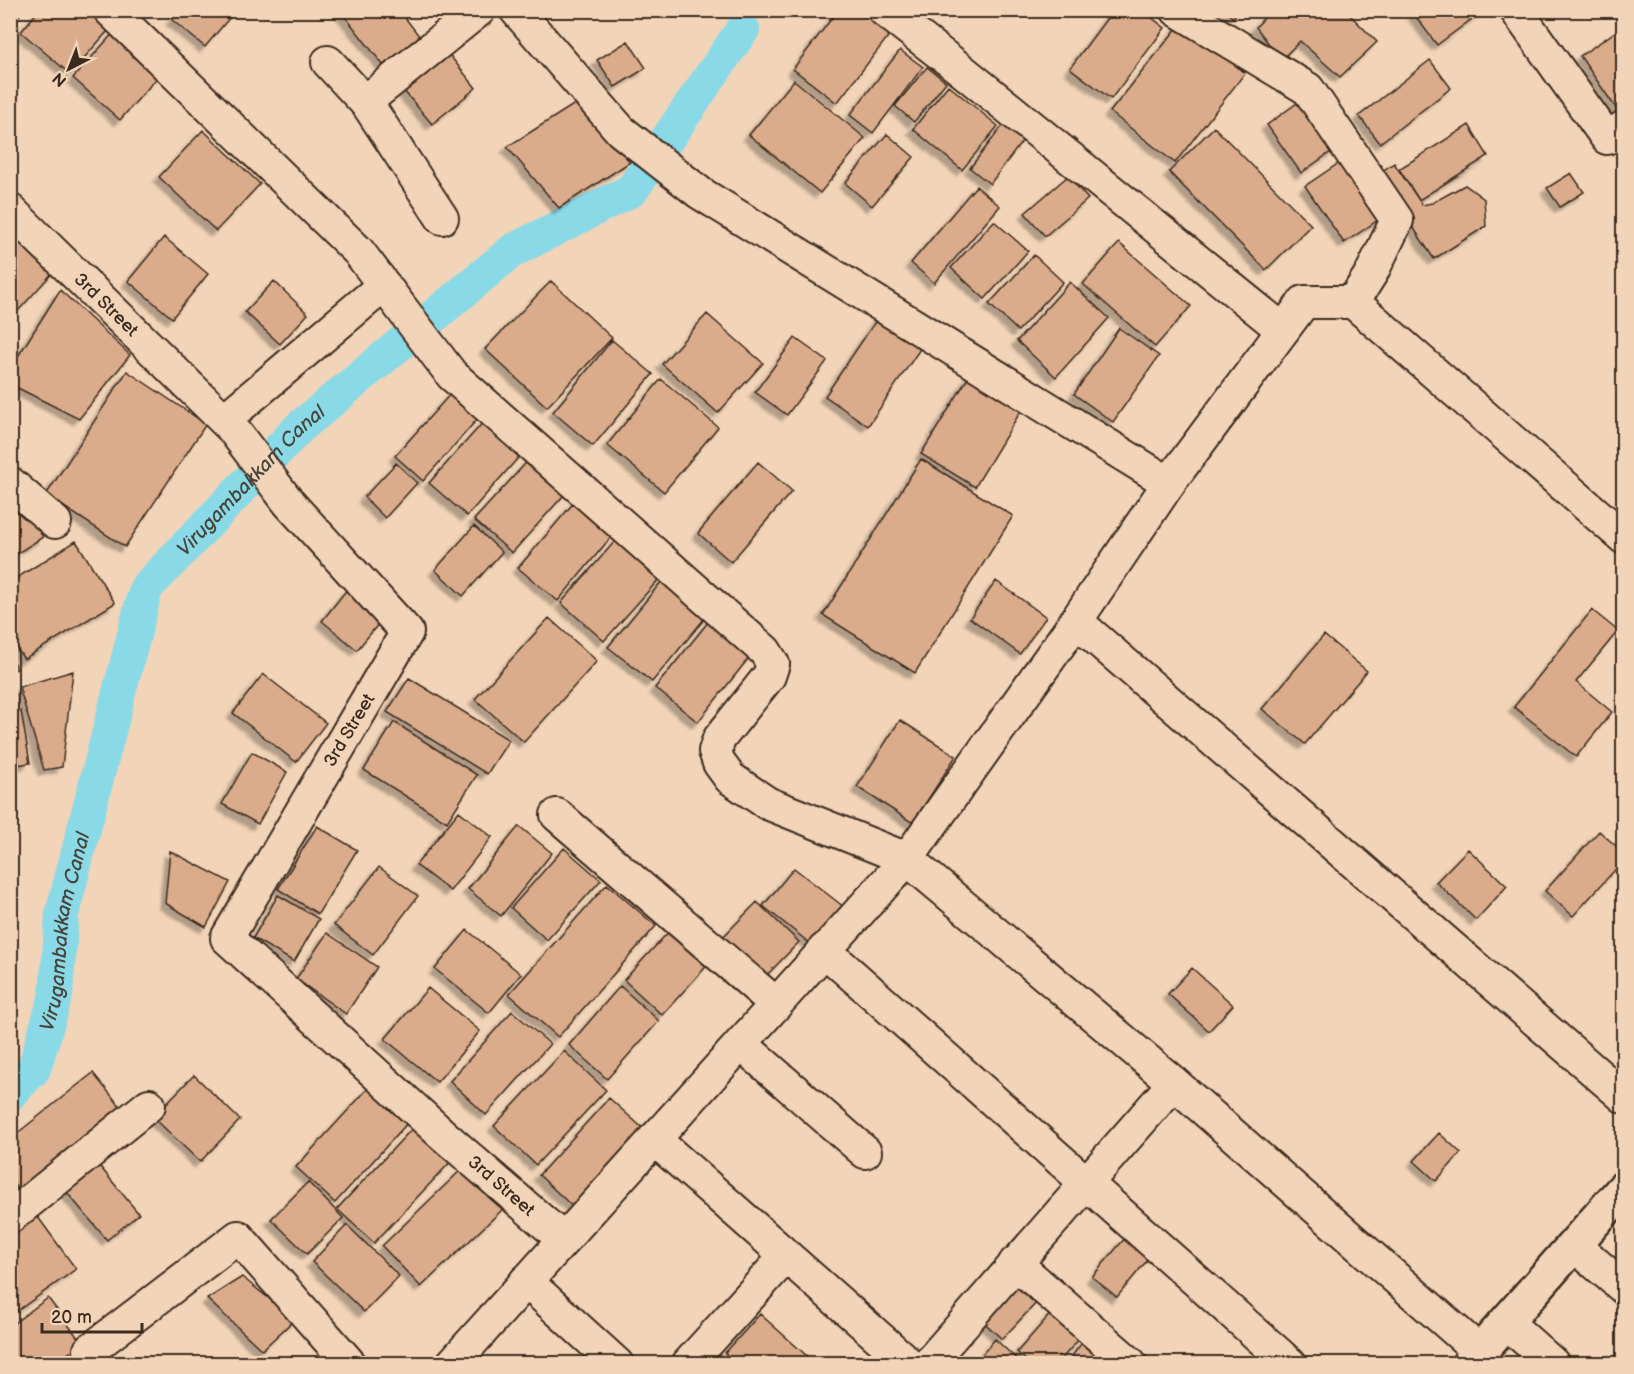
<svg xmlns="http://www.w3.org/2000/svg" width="1634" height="1374" viewBox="0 0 1634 1374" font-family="'Balsamiq Sans',sans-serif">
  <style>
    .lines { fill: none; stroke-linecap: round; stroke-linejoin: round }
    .canal { stroke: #8ad9e7; stroke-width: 34 }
    .building { fill: #daac8b; stroke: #3b2a1e; stroke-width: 1.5; filter: url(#shadow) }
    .minor-casing { stroke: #3b2a1e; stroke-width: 36 }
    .tertiary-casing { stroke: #3b2a1e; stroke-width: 38 }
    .minor { stroke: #f2d5b8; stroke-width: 32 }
    .tertiary { stroke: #f2d5b8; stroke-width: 33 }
    .labels { text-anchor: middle; stroke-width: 4.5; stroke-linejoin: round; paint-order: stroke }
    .street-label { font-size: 18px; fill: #3b2a1e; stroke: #f2d5b8 }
    .water-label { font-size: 20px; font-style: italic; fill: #47443c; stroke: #f2d5b8 }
  </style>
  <defs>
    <filter id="shadow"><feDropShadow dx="-5.5" dy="5.5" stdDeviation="1.5" flood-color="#0004"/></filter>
  </defs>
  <rect width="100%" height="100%" fill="#f2d5b8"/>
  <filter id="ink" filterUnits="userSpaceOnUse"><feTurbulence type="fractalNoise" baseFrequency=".0167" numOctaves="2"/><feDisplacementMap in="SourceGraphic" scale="12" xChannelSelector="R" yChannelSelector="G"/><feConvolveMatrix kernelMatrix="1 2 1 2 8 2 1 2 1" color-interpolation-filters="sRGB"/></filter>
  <g filter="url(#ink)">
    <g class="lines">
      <path class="canal" id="s1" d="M10,1094L34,1069L56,995L62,914L146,588L299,428L512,251L632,190L743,29"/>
    </g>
    <path class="building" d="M10,10H24L10,25Z
      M39,10H98L114,24L70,74L21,32Z
      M180,10H236L205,47L172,20Z
      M340,10H399L420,37L383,65Z
      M838,10H862L891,33L837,103L793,69Z
      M1113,10H1142L1165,28L1111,99L1070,68Z
      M1225,10H1239L1233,18Z
      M1271,10H1345L1377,42L1340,77L1300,41L1281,60L1256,27Z
      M1417,10H1484L1437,45L1413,13Z
      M1181,23L1245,73L1175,163L1110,112Z
      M1624,26V112L1620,114L1580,56Z
      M116,30L162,72L120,120L73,78Z
      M628,41L646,68L615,87L597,60Z
      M443,47L476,88L432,124L398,84Z
      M900,50L923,67L873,133L850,115Z
      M1430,60L1451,88L1380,143L1359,116Z
      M927,67L946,82L914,122L895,106Z
      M794,80L865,138L820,193L749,135Z
      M948,85L998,126L962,170L913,129Z
      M1308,95L1342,144L1301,173L1267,125Z
      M578,102L630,162L559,208L507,147Z
      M1004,124L1024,139L990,184L970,168Z
      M1469,125L1488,156L1419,200L1399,169Z
      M1214,127L1311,225L1266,270L1169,172Z
      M203,130L260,184L216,231L159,177Z
      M887,134L914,157L872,206L845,183Z
      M1348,157L1387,214L1344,243L1305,186Z
      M1394,163L1422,205L1432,203L1465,185L1484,199L1486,226L1434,259L1378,174Z
      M1571,173L1584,192L1560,207L1547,188Z
      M1068,176L1088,199L1045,236L1025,213Z
      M976,186L1000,206L934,283L911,263Z
      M994,221L1028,251L985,299L951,268Z
      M26,232L57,268L18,311L10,304V249Z
      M164,237L208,274L172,318L128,281Z
      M1119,243L1191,306L1155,347L1083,284Z
      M1034,255L1063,282L1018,331L989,304Z
      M274,281L308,314L280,344L245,312Z
      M551,281L612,338L547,407L485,349Z
      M1070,282L1109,318L1056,377L1017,341Z
      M60,290L130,355L79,419L10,384V369Z
      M10,311L16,317L10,323Z
      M881,313L924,343L868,426L825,396Z
      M707,314L763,363L718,413L662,364Z
      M1119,328L1159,356L1113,422L1074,394Z
      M795,338L827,361L787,415L755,392Z
      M612,340L653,374L593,446L553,412Z
      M974,368L1027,401L975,487L921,454Z
      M127,371L206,424L125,547L46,495Z
      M661,379L718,427L664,492L607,445Z
      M452,392L480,416L423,481L395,456Z
      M488,417L525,450L467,516L429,483Z
      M535,453L572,486L512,553L474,520Z
      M921,459L1013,516L915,673L823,615Z
      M758,462L792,491L731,562L698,533Z
      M396,463L417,483L385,518L364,497Z
      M577,499L616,531L558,601L518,568Z
      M18,500L43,537L10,558V505Z
      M474,526L502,552L463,596L435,570Z
      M624,531L667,570L604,641L561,603Z
      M76,541L115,603L24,659L10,638V582Z
      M666,576L710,612L652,682L608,647Z
      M996,581L1046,617L1020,654L970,618Z
      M348,588L384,617L357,650L322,621Z
      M1592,610L1618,631L1576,682L1612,712L1576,757L1514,707Z
      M713,616L755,650L698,722L655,688Z
      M549,618L597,661L524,742L475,699Z
      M1324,635L1367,671L1305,744L1262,709Z
      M10,656L17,669L10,672Z
      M73,671L62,767L44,770L19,687Z
      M263,674L326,723L296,762L233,713Z
      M409,678L509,740L487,774L387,712Z
      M21,711L30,763L10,766V713Z
      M900,720L956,756L913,823L857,787Z
      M394,722L477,775L447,822L364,770Z
      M252,752L287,772L258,824L222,804Z
      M459,811L492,837L450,891L416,865Z
      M317,826L357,850L318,914L278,889Z
      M519,826L552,853L501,916L468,889Z
      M1599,831L1624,853V860L1573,916L1545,891Z
      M564,848L601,880L547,940L511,908Z
      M1468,849L1507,886L1476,920L1436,882Z
      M170,851L230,882L206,927L165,903Z
      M379,867L418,896L373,955L334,925Z
      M794,868L844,907L812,945L763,906Z
      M607,884L656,926L558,1037L509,994Z
      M278,895L319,919L294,962L253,938Z
      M757,902L799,942L765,977L723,937Z
      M675,925L713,959L662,1015L624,980Z
      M467,930L521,974L489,1013L435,969Z
      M327,933L377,967L346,1014L296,979Z
      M1192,968L1233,1005L1209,1031L1168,994Z
      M620,986L659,1021L607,1079L569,1045Z
      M428,988L480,1031L437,1082L385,1039Z
      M512,1011L550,1044L486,1115L450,1081Z
      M564,1051L606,1090L536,1165L494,1126Z
      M93,1073L123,1110L21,1193L10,1180V1139Z
      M194,1075L240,1120L200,1162L153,1117Z
      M372,1084L411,1119L335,1203L296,1167Z
      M609,1098L646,1131L575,1209L539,1175Z
      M420,1120L457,1155L374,1243L337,1209Z
      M1439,1133L1461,1153L1436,1181L1414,1161Z
      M97,1163L139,1214L107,1240L64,1189Z
      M464,1167L504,1208L421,1287L382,1246Z
      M308,1182L343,1218L307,1254L271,1219Z
      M35,1213L76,1269L10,1316V1230Z
      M347,1225L399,1276L364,1312L312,1262Z
      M1125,1238L1149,1258L1117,1297L1092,1277Z
      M242,1277L295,1319L262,1350L207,1299Z
      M1013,1278L1038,1301L1002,1339L977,1316Z
      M48,1298L82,1343L54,1364H10V1326Z
      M1053,1311L1081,1337L1057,1364H1030L1017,1352Z
      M760,1314L816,1364H737L725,1353Z
      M995,1339L1022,1364H974Z
      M1084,1340L1112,1364H1066Z"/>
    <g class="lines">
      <g class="minor-casing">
        <g id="minor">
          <path d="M110,10L358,251L452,375L765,651L773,664L769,676L719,739L715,751L719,763L730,778L767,803L907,859L1174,1083L1480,1352"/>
          <path d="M516,10L621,131L700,193L1169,483"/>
          <path d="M884,10L959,68L1283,330"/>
          <path d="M1177,10L1308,89L1397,220L1372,272L1353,302"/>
          <path d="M1516,10L1607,138L1624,127"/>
          <path d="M328,62L368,105L442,218"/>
          <path d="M368,105L375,94L479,10"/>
          <path id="s2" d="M10,210L232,428L289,503L407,632L227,938L442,1134L563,1239"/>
          <path d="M224,420L384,285"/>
          <path d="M10,483L55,522"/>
          <path d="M1076,621L1624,1097"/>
          <path d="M557,815L776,1004"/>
          <path d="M824,950L1290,1364"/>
          <path d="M741,1044L865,1152"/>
          <path d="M654,1139L909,1364"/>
          <path d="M10,1217L149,1105"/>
          <path d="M1574,1245L1624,1288"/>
          <path d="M1015,1263L1131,1364"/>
          <path d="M526,1281L617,1364"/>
          <path d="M1506,1322L1553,1364"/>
          <path d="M90,1350L238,1237L350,1364"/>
          <path d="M452,1364L907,859L1076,621L1169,483L1304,302H1353L1624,538"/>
          <path d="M688,1364L786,1256"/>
          <path d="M928,1364L1174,1083"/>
        </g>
      </g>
      <g class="tertiary-casing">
        <path id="tertiary" d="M1469,1364L1624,1188"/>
      </g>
      <use href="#minor" class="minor"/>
      <use href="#tertiary" class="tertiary"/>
    </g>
  </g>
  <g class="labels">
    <g class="street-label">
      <text dy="6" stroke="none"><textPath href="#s2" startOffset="135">3rd Street</textPath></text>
      <text transform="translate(349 730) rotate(-59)" y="6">3rd Street</text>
      <text dy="6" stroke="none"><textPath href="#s2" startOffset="1305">3rd Street</textPath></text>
    </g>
    <g class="water-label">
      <text dy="7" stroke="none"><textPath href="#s1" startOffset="680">Virugambakkam Canal</textPath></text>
      <text dy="7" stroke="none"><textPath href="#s1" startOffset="176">Virugambakkam Canal</textPath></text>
    </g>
  </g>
  <rect width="1634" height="1374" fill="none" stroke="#f2d5b8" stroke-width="36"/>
  <rect x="18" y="18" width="1598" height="1338" fill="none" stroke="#3b2a1e" stroke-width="2" filter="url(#ink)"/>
  <g transform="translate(69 69) rotate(222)" stroke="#f2d5b8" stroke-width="4.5" paint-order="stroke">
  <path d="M0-4.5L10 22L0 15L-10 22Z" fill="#3b2a1e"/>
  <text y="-9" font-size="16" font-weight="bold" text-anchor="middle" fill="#3b2a1e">N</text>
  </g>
  <path d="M42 1323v9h100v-9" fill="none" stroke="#3b2a1e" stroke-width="3"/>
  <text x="51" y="1323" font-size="18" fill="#3b2a1e" stroke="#f2d5b8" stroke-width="4.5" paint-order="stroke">20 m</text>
</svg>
